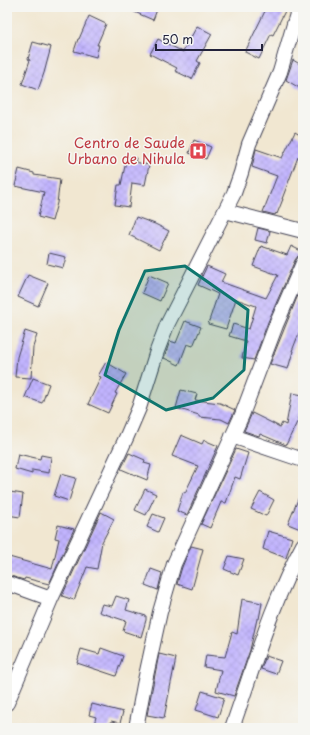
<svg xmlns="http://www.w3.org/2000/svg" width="310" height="735" viewBox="0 0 310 735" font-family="'Playpen Sans',sans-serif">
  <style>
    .building { fill: url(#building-cross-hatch) }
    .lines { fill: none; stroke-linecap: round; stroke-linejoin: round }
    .street-casing { stroke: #414052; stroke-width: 16 }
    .street { stroke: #fff; stroke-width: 14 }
    .marked { fill: #0f766e; fill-opacity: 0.2; stroke: #0f766e; stroke-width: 3; stroke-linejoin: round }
    .labels { text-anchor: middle; stroke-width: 3; stroke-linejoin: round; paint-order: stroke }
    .health-label { font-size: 14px; fill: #be3a42; stroke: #f6f6f2; text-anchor: end }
  </style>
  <defs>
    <pattern id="building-cross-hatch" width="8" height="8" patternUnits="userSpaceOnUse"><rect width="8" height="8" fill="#c1b4fe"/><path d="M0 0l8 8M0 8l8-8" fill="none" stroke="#a69adb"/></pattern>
  </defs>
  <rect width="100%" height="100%" fill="#f6f6f2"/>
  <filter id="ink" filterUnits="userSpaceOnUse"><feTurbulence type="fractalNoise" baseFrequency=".025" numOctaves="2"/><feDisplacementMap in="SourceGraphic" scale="8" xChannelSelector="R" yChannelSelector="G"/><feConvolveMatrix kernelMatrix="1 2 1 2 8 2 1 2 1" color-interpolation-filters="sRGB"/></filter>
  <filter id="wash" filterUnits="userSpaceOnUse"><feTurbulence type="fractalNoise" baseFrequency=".012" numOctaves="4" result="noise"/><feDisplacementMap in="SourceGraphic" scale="16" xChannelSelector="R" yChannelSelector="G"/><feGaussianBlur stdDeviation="0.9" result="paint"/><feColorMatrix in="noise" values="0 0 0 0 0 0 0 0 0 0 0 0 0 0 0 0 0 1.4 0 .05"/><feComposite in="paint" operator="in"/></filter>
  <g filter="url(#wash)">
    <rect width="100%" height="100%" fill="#f1e7d1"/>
    <g id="blocks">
      <path class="building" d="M123,7H158L153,20Z
        M267,7H287L273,35L271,34L259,59L245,52Z
        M89,16L106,24L97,45H99L96,57L74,51L78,39H79Z
        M197,26L212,34L197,61L200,63L192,79L175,71L177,68L150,54L158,39L183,52Z
        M33,42L51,47L44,73L38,90L22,84L30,60L28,59Z
        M293,60L303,66V90L286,80Z
        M295,132L303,137V159L298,157L282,199H283L277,214L276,213L275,215L263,212L277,176L252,167L256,149L282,158Z
        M194,140L211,147L206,159L189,153Z
        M127,156L136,158L135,162L149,165L145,185L132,183L129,207L115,205L118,185H121Z
        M19,169L34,173V175L60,179L57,203L52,221L38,217L44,192L15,186Z
        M136,217L155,224L169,231L159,250L129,235Z
        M258,228L270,231L267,243L255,240Z
        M261,246L287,255L291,246L303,252V255L298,256L295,260L268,322L254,360L242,358L246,341L229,336L233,324L249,329L256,306L236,299L226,329L208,324L218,294L198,285L207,266L225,274L221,282L266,298L278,275L253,266Z
        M49,253L66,257L63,268L47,264Z
        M28,275L48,283L38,306L18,297Z
        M149,275L168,283L160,301L142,293Z
        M300,290L303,292V323L292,351H293L288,369L270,364Z
        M185,321L201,327L193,346L187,344L179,365L164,358L170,341L176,343Z
        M25,331L37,335L33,347L31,378L15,377L17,357Z
        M106,362L126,374L115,393L117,394L108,413L88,404L101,377L98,376Z
        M33,378L49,384L42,403L25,397Z
        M181,390L197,394L195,400L220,403L235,410L229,423L221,419L199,417V415L176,408Z
        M292,393L303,395V417L300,416L286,445L260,434L259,436L244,431L252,413L280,427L282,423L286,425Z
        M181,435L202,444L204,440L218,446L187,515L177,511L183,492L185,493L198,466L172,456Z
        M236,449L248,453L240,479L235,477L226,503L221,502L210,528L201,524Z
        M129,453L145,460L144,463L151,465L147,480L121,469Z
        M18,454L40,459L41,455L51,457L49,473L32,470V474L15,469Z
        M61,474L76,478L69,501L54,496Z
        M303,487V530L288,524Z
        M145,489L156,494L146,515L135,510Z
        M10,492L23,494L20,517L7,515Z
        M260,492L274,500L266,516L251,509Z
        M101,512L114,519L102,542L97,569L87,567L74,600L62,596Z
        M153,514L164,518L158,532L147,527Z
        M58,525L74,529L49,584L25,578L24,580L7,575V564L9,557L52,569L59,539L55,538Z
        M268,531L292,538L286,558L263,549Z
        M191,546L203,549L192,589L177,584L182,567Z
        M229,556L244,559L238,575L224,569Z
        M151,569L162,573L158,590L145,585Z
        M116,596L129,600L126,610L146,616V620L141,637L123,631L126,621L99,612L102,604L112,606Z
        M242,599L262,603L259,619H257L250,650L234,696L216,691L221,670L204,667L206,655L225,657L232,632L237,634Z
        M101,648L123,656L116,676L77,663L81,649L99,654Z
        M159,654L176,658L164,718L147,715Z
        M266,656L281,661L276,674L261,669Z
        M202,691L224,698L218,717L196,710Z
        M92,704L123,712L120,723L111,721L109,728H93L96,717L89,715Z"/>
    </g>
  </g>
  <g filter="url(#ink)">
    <use href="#blocks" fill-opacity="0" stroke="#414052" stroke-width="1"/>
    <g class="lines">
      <g class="street-casing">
        <path id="street" d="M225,211L303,231
          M232,436L303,460
          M7,583L51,599
          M7,703L51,599L127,436L139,408L157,351L167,325L234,193L241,173L249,144L280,72L299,7
          M136,728L144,685L160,612L174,564L242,415L276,325L303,263
          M232,728C254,666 271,604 303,545"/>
      </g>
      <use href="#street" class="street"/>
    </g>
  </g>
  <path class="marked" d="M185,266L248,310L244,370L213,398L166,410L105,375L119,330L145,271Z"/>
  <defs>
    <g id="hospital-square" transform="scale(0.9)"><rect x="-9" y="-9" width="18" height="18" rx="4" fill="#e0444e" stroke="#f6f6f2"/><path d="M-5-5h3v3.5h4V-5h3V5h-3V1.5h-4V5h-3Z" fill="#fff"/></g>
  </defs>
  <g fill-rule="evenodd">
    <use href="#hospital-square" x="198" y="151"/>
  </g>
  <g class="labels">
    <g class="health-label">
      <text x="185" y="148">Centro de Saude<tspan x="185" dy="16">Urbano de Nihula</tspan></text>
    </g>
  </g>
  <rect width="310" height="735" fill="none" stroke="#f6f6f2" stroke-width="24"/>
  <path d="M156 44v6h106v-6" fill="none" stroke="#22223b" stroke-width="2"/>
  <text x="162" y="44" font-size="12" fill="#22223b" stroke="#f6f6f2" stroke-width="3" paint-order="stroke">50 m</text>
</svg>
